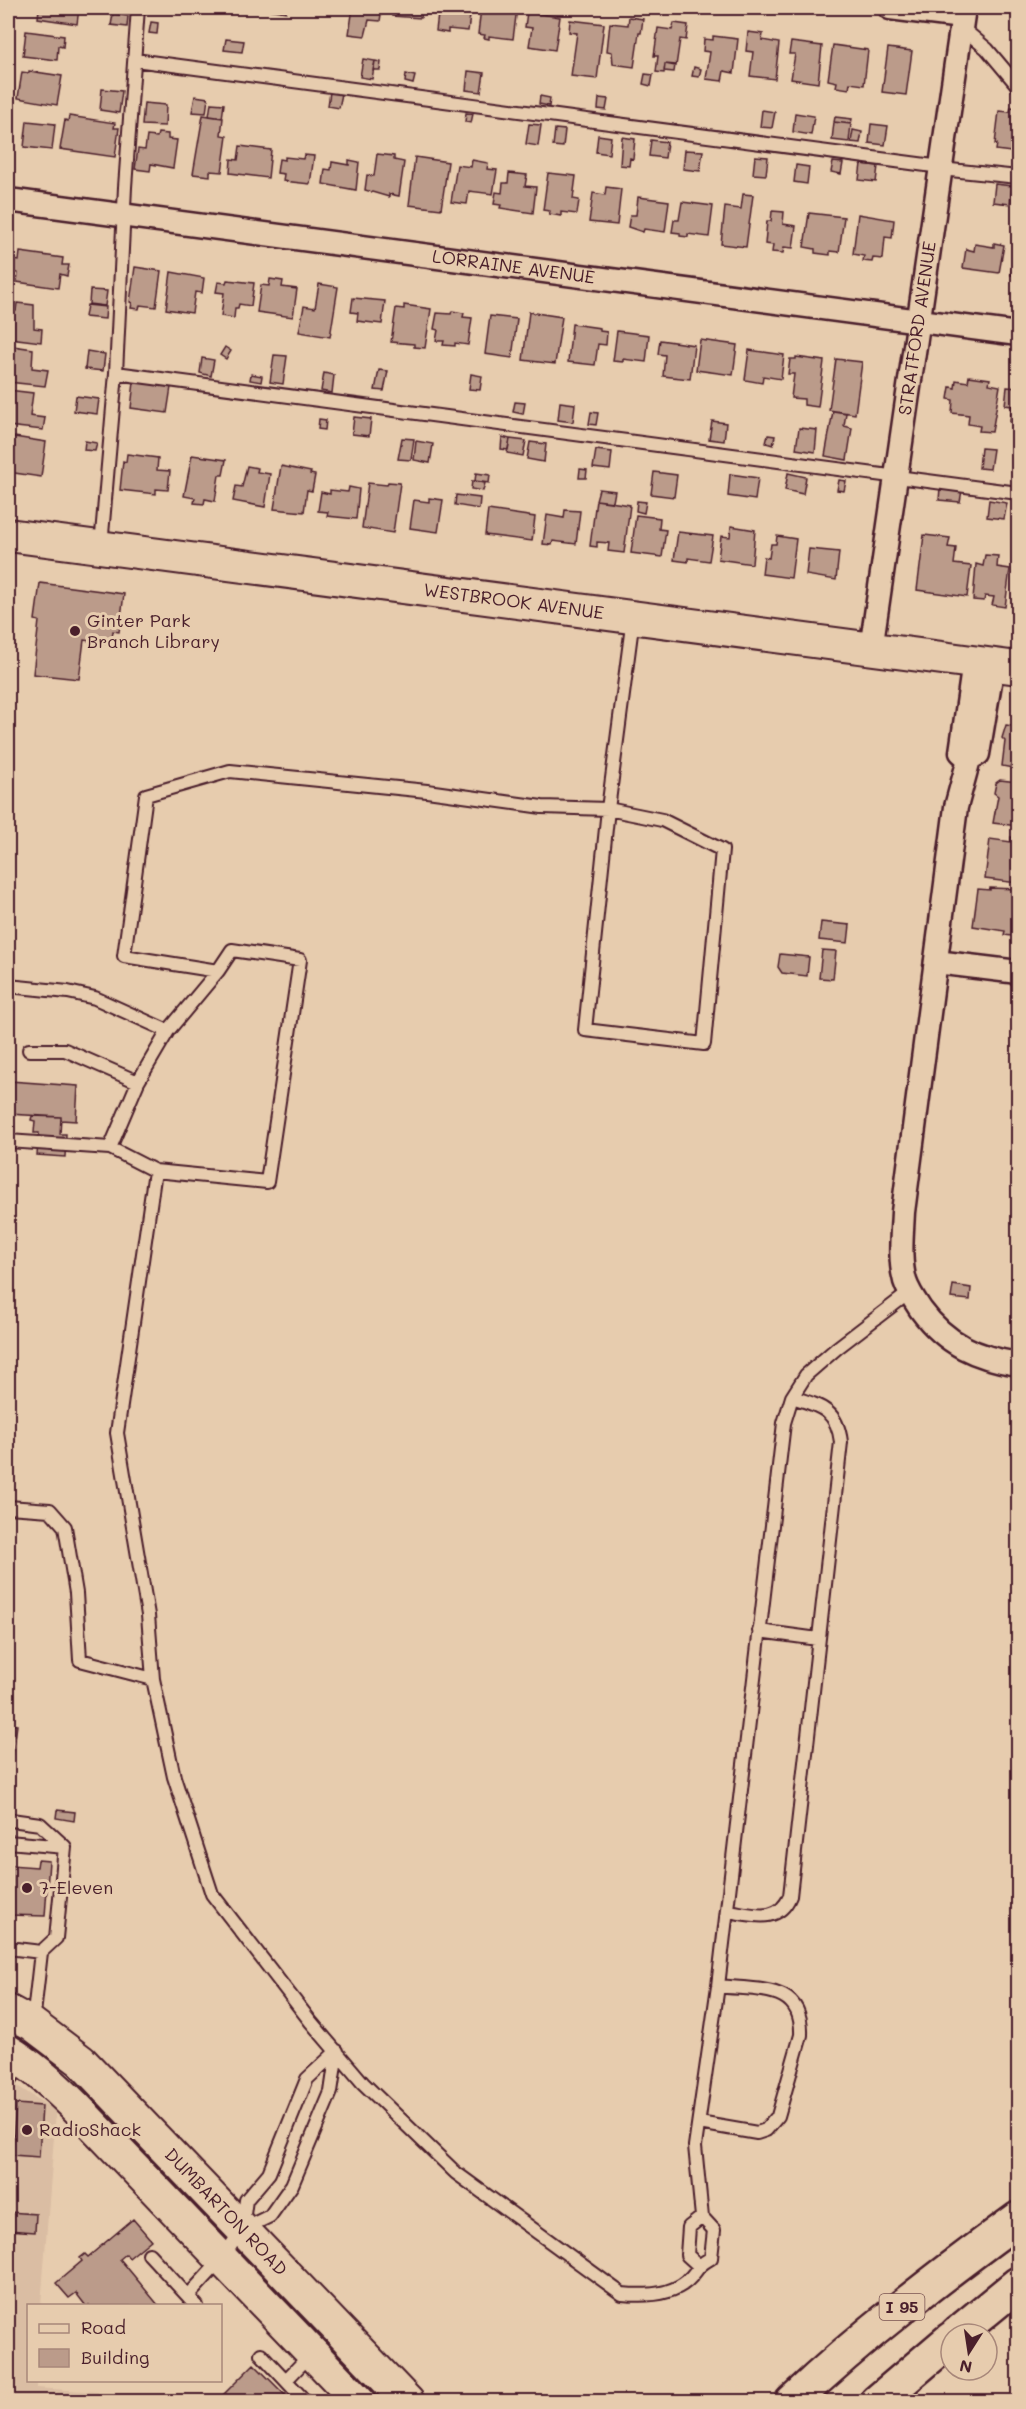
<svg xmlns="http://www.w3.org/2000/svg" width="1026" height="2409" viewBox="0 0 1026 2409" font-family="Mali,sans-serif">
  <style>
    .built { fill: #dabda3 }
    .building { fill: #bb9b8a; stroke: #4a1f2b; stroke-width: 1.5 }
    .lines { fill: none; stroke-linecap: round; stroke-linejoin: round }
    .lane-casing { stroke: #4a1f2b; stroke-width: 16 }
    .street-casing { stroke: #4a1f2b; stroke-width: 27 }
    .secondary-casing { stroke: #4a1f2b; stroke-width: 36 }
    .highway-casing { stroke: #4a1f2b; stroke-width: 38 }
    .lane { stroke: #e7ccae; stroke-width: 12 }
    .street { stroke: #e7ccae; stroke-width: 22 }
    .secondary { stroke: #e7ccae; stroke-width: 32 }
    .highway { stroke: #e7ccae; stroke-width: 33 }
    .poi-dot { fill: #4a1f2b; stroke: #e7ccae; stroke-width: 2 }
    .labels { text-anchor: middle; stroke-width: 6; stroke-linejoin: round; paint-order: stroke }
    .shield { fill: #e7ccae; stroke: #795352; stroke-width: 1.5 }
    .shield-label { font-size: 16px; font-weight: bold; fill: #4a1f2b }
    .street-label { font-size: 18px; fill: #4a1f2b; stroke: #e7ccae }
    .poi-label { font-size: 18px; fill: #4a1f2b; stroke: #e7ccae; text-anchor: start }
  </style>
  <rect width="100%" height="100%" fill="#e7ccae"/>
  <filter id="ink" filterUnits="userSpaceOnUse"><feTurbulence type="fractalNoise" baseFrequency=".0167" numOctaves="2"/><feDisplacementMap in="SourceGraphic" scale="12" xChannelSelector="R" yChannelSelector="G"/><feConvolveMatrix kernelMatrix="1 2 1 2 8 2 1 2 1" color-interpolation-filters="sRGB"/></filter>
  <g filter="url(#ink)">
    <path class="built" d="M8,2080L56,2111L41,2305L28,2306V2380L36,2381V2388L98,2392V2401H8Z"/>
    <path class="building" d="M35,8H79L77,24L38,18L39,9Z
      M260,8H287L286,12Z
      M353,8H382L380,21L369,20L365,36L349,34Z
      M393,8H422L421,18L392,16Z
      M433,8H471L468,31L448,29V33L436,31L438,14L432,13Z
      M481,8H517L513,39L489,36V39L484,38L485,35L478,34Z
      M527,12L560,17L555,50L529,46L532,28L525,27Z
      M113,14L128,16L127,27L111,25Z
      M629,17L643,19L641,33H639L634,67L613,64L612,52L607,51L610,23L628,25Z
      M570,20L604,24L597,79L571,76L577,33L569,32Z
      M151,22L158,23L157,34L149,33Z
      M674,23L688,25L686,40L680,39L676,66L665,64L664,73L656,72L658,56H654L658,28L672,30Z
      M26,31L64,36L63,47L58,46L57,60L23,56Z
      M748,32L763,34L762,40L779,43L775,79L750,76L753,52L746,51Z
      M713,36L738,39L734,73L724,71L722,81L706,79L710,52L703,51L704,39L713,40Z
      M226,39L244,41L242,52L224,50Z
      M791,42L822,46L818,83L791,79L795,54H789Z
      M833,45L868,50L864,85L850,83L849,89L836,87L837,82L828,80Z
      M888,48L912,51L906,95L882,92Z
      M363,59L375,61L372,79L360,77Z
      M375,61L381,62L380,70H373Z
      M665,64L675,65L674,72L664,71Z
      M694,67L701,69L699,77L692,76Z
      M29,71L62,76L57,105L18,98L22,72L29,73Z
      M468,71L484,73L481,92L466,90Z
      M406,74L415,76L413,84L405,82Z
      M645,74L653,75L651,86L643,84Z
      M102,89L122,91L119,113L100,110Z
      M330,92L342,94L339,108L328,106Z
      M195,96L208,98L206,113L192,112Z
      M540,96L550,98L549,106L539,104Z
      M599,98L608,99L606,110L598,109Z
      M144,103L166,105L165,126L142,125Z
      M211,103L224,104L222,118L209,116Z
      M1011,107L1018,108V147H1012L1011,152L996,150L997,144H995L999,111L1010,112Z
      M762,110L775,112L772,128L760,127Z
      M466,113L473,114L471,123L465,122Z
      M795,113L814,116L811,135L793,132Z
      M203,115L223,118L221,135L227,136L222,172L210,171V176L193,174Z
      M69,116L115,123L114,128H119L115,157L60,149L65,120L68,121Z
      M835,117L852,119L851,124L834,122Z
      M27,121L55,124L52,150L24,147Z
      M834,122L851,124L849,142L832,140Z
      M529,124L541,125L538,146L526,144Z
      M871,124L888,126L885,145L869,143Z
      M555,129L565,130L563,147L553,146Z
      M853,130L862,132L860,143L851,142Z
      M158,133L168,134V139L177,140L173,168L151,164L150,171L135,169L138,149L145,150L147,136L157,137Z
      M598,135L611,137L609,154L596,152Z
      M622,137L635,139L633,159L630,158L629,166L620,165Z
      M651,140L667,142L665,158L649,156Z
      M240,146L271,150L268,178L230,173L231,159L238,160Z
      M685,150L703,151L700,171L683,169Z
      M377,154L394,156V160L404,162L399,196L389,194V197L365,190L367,175L374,176Z
      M304,155L314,156L310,184L283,181L284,174L277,173L279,159L285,160V157L303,159Z
      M755,156L768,157L766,175L753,174Z
      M415,157L448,162L441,209L409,205Z
      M349,160L359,162L356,190L323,184L325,169L331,170L332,162L349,165Z
      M472,160L488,163L487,169L497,170L493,194L469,191L467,204L451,202L457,165L471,167Z
      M833,162L843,163L841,174L831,172Z
      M861,164L878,166L876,182L859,180Z
      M796,165L809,167L807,184L794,182Z
      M509,173L527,175L525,186L536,187L533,213L500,208L501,205L494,204L496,192L502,193L503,183H508Z
      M548,173L576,176L573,199L579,200L577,214L561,212V216L549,214L550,211L543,210Z
      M995,184L1012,186L1010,204L993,202Z
      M606,187L621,189L617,225L589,222L593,193L605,195Z
      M743,194L753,195L746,247L721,244L725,207L741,209Z
      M638,197L669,201L665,232L644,229L643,232L628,227L630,215H636Z
      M682,202L713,206L709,237L688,234V237L680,236V233L672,232L674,220H679Z
      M772,211L784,212L783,224L796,226L793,248L784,247L783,253L772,252L773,245L765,244L767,221H771Z
      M809,213L844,217L839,252L830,251V255L815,253V249L804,247Z
      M858,214L894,220L892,238L885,237L883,259L873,258L872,262L863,261L864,256L853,254Z
      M1015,242H1018V276L1011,275Z
      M994,243L1004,245L999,273L963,268L966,249L974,251L975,244L994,247Z
      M20,252L63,258L62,265H69L67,276L60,274L58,288L17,282L18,273L12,272L13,260L19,261Z
      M135,267L161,271L156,307L140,305L139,309L131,308L132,303L130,302Z
      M171,272L204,278L202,293L195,292L192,313L166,309Z
      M270,279L283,281L282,287L297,289L293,317L257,312L261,285L269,286Z
      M227,280L254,283L251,306L239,304L238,308H235L234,318L221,316L224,293L216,292L218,282L226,283Z
      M319,284L338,287L330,337L299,332L304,306L315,308Z
      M90,290L107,291L105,306L89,304Z
      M353,298L385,301L382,324L357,321L358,313L351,312Z
      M17,303L34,305V328L42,329L41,342L10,338L12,325H8L9,317H12L13,311H16Z
      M87,305L106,307L105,319L85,317Z
      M404,305L431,309L425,348L414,347V344L391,342L396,308L404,309Z
      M452,311L464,313L463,317L472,318L468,345L455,343V346L443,345L444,341H436L438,330L434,329L437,313L451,314Z
      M529,312L562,317L555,364L523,360Z
      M490,316L517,319L512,358L485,354Z
      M572,324L600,328V331L607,332L606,345L598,344L595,365L568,362Z
      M617,331L649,335L646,362L623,359V362L613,361Z
      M660,340L694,345L690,379L663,376L665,355L658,354Z
      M700,340L737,345L733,375L696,370Z
      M13,346L33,349L32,368L48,370L45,386L8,382V364Z
      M225,347L231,351L226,359L220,355Z
      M749,350L784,355L781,379L763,376L762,383L745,380Z
      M87,351L105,354L103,371L85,369Z
      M274,355L287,356L283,384L270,382Z
      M796,357L824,361L818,407L804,405V399L791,398L794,374H788L790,359H796Z
      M202,358L214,360L211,376L200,373Z
      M836,359L862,362L855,414L829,410Z
      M379,370L388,371L384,391L375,390Z
      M324,373L334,375L332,393L321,391Z
      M251,374L262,376L261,382L250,380Z
      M471,374L482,376L480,390L469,389Z
      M969,376L990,379L989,384L1000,386L992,432L979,431L980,426L968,424L969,415L952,413L953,400L948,399L950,387L955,388L956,380L968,382Z
      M134,382L171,387L167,413L131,408Z
      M1007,387L1018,388V423L1010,422L1012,406L1005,405Z
      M8,390L33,393L30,416L45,418L43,430L8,426Z
      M76,396L99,399L97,414L74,411Z
      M515,402L525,403L523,414L513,412Z
      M560,402L575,404L573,422L558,420Z
      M833,411L846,413L844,426L852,428L847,460L825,456Z
      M591,412L598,413L596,425L589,424Z
      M354,417L371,419L369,436L352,434Z
      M319,419L326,420L325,430L318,429Z
      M712,421L726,423L724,441L709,439Z
      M799,428L817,430L815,452L796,449Z
      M768,435L775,436L773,445L766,443Z
      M8,436L46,442L41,477L8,472Z
      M502,437L510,439L508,450L501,449Z
      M402,438L414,439L411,460L398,459Z
      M510,439L526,441L523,456L507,453Z
      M85,441L97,443L95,451L84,450Z
      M416,441L433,444L430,463L414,460Z
      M530,442L546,444L544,462L527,459Z
      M981,448L993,449L990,469L979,468Z
      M596,450L612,452L610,470L593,468Z
      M127,454L158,458L157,470L170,471L168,490L156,489V494L120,490L123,461L126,462Z
      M192,455L226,460L223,475H219L215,501L205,499L204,504L194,503L195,498L184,496Z
      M247,466L258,468L257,472L270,474L265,507L233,501L236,486L242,487Z
      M281,466L311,472L310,474L315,475L312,491L307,490L304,512L274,509Z
      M580,469L587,470L586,478H579Z
      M654,472L677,475L674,497L651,494Z
      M476,473L490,475L489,483L475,481Z
      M788,473L806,477L803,494L785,490Z
      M730,474L758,478L755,500L728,496Z
      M839,480L846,481L844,491L837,490Z
      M472,481L485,483L483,491L471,489Z
      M388,482L400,483L393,533L362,528L368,483L387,485Z
      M349,487L359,489L356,519L327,516L328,512L318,511L321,492L330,494V490L348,492Z
      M940,488L962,490L960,502L939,500Z
      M599,489L615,491L613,502L596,500Z
      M456,495L480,498L479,509L455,505Z
      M429,498L443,500L438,532L410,528L414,500L429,502Z
      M596,500L630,505L624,553L608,551L609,543L597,542V547L590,546Z
      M989,500L1007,503L1004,519L987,517Z
      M637,501L646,502L644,513L636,511Z
      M488,510L535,517L532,541L485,535Z
      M565,510L580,511L576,544L553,541L552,545L543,544L547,515L564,518Z
      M636,515L660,518L659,529L666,530L662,557L631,553Z
      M731,526L755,530L752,564L718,559L721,536L730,537Z
      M678,532L713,536L709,561L688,558V562L674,560Z
      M924,535L950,538L948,547L956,548L954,564L971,566L967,597L917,590Z
      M777,536L796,539L791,578L762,574L764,557L769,558L771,544H776Z
      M809,549L839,552L836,580L806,575Z
      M985,555L998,556L997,567L1010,569L1005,607L992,605L994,597L985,596L984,601L973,600L976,564L983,566Z
      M40,583L124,594L119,632L113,631L111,644L84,640L79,679L33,674L39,621L35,620Z
      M1006,725L1018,727V769L1002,766L1005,741L1002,738Z
      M1000,780L1018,782V826L993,823L998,796L994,793L996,783Z
      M1011,837L1018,838V883L985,879L990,839L1011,842Z
      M990,888L1018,889V937L1004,935L1005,931L973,926L978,889L990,890Z
      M821,922L850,925L848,943L819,940Z
      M822,950L836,951L833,979L819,978Z
      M780,954L809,957L807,976L782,973L778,967Z
      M8,1072L11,1073L10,1081L78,1086L76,1121L61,1120V1117L8,1114Z
      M32,1116L61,1117L60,1134H66L65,1157L37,1155L39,1133H34L35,1121L31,1120Z
      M953,1285L971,1288L970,1300L951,1298Z
      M8,1716L13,1717V1725H17L13,1754H8Z
      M57,1810L75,1812L74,1821L56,1818Z
      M38,1860L49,1861L45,1916L8,1915V1878H10V1865L37,1867Z
      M16,2104L42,2106L39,2157L12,2155Z
      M9,2212L36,2214L35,2232L8,2230Z
      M133,2219L151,2240L129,2258L126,2254L120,2259L159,2306H86L76,2293L69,2298L56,2283L82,2261L80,2258L85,2254L88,2257Z
      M254,2364L292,2402H225L221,2397Z"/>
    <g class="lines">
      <g class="lane-casing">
        <path id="lane" d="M961,27L987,49L1018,86
          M135,60L941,167
          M941,169L1018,177
          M116,373L1018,493
          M101,546L116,373L125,187L138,8
          M608,809L662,820L722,850L704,1044L585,1030Z
          M8,986L68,992L95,998L168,1031L218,971
          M29,1050H65L138,1082L168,1031
          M8,1141L110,1148L155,1171
          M110,1148L138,1082
          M8,1507L50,1510L65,1527L76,1593L80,1660L153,1679L148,1615L117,1433L155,1171L267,1182L300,960L232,950L218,971L124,956L146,795L230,771L427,791L542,807L608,809L633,618
          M759,1631L818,1639
          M153,1679L174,1777L212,1894L311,2022L363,2083L456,2173L622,2294C643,2296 670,2296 687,2281C698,2271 695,2267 711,2258L714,2230L702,2217L695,2146L718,1986L784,1423L792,1397L806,1375L837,1348L910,1292
          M11,1820L40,1824L65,1847
          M8,1842L65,1847L56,1938L41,1952L33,2023
          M727,1911C752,1914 778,1925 790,1896L841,1442C837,1409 820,1406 792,1397
          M8,1948L41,1952
          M8,2083L22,2062
          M699,2123L757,2133L766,2130L778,2116L801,2035C803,1983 758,1991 718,1986
          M243,2229L270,2216L292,2185L331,2092L337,2051
          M149,2254L197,2306
          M698,2265L687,2255L689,2227L702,2217
          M188,2296L222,2259L242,2229L246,2200L269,2173L307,2079L337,2051
          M261,2354L306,2402
          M286,2380L312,2353"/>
      </g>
      <g class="street-casing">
        <g id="street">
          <path d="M890,8L962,17"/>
          <path id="s1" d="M8,200L1018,334"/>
          <path id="s2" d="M871,649L964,8"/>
          <path d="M993,665L978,754L969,759L956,807L903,1212C902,1234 899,1260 905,1281C908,1291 915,1301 921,1310C946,1344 977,1358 1018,1364"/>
          <path d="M969,759L961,752L974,662"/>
          <path d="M936,962L1018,972"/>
        </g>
      </g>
      <g class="secondary-casing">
        <g id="secondary">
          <path id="s3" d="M8,535L1018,668"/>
          <path id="s4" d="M8,2011L32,2024L81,2061L408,2402"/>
          <path d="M8,2051C33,2066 55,2086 76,2107L359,2402"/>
        </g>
      </g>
      <g class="highway-casing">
        <path id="highway" d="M957,2334L1018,2284
          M792,2402C863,2335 940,2276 1018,2219
          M877,2402L951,2339"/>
      </g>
      <use href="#lane" class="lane"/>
      <use href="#street" class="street"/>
      <use href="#secondary" class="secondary"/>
      <use href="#highway" class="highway"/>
    </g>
  </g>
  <g class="poi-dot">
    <circle cx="75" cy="631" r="6"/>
    <circle cx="27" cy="1888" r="6"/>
    <circle cx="27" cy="2130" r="6"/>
  </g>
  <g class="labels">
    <rect class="shield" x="879.5" y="2294" width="45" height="26" rx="4.5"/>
    <g class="shield-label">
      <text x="902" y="2313">I 95</text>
    </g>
    <g class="street-label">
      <text dy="6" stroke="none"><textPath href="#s1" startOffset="510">LORRAINE AVENUE</textPath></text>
      <text dy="6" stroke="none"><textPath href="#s2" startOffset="324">STRATFORD AVENUE</textPath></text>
      <text dy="6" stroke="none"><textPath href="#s3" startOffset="510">WESTBROOK AVENUE</textPath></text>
      <text dy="6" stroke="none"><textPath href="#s4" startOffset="298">DUMBARTON ROAD</textPath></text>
    </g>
    <g class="poi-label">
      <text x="87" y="627">Ginter Park<tspan x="87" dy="21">Branch Library</tspan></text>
      <text x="39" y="1894">7-Eleven</text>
      <text x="39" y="2136">RadioShack</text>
    </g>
  </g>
  <rect width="1026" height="2409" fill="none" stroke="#e7ccae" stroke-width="30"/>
  <rect x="15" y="15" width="996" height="2379" fill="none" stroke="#4a1f2b" stroke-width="2" filter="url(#ink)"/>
  <rect x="27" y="2304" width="195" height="78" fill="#e7ccae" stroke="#a8877a" stroke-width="1.5"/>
  <rect x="39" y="2324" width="30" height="9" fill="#e7ccae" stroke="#a8877a" stroke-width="1.5"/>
  <text x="81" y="2334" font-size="18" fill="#4a1f2b">Road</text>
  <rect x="39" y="2349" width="30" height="18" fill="#bb9b8a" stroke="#a8877a" stroke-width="1.5"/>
  <text x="81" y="2364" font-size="18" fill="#4a1f2b">Building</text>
  <g transform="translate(969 2352) rotate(192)"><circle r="28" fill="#e7ccae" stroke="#a8877a" stroke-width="1.5"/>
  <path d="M0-4.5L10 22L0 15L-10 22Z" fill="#4a1f2b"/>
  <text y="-9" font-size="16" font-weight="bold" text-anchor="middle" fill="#4a1f2b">N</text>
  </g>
</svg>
